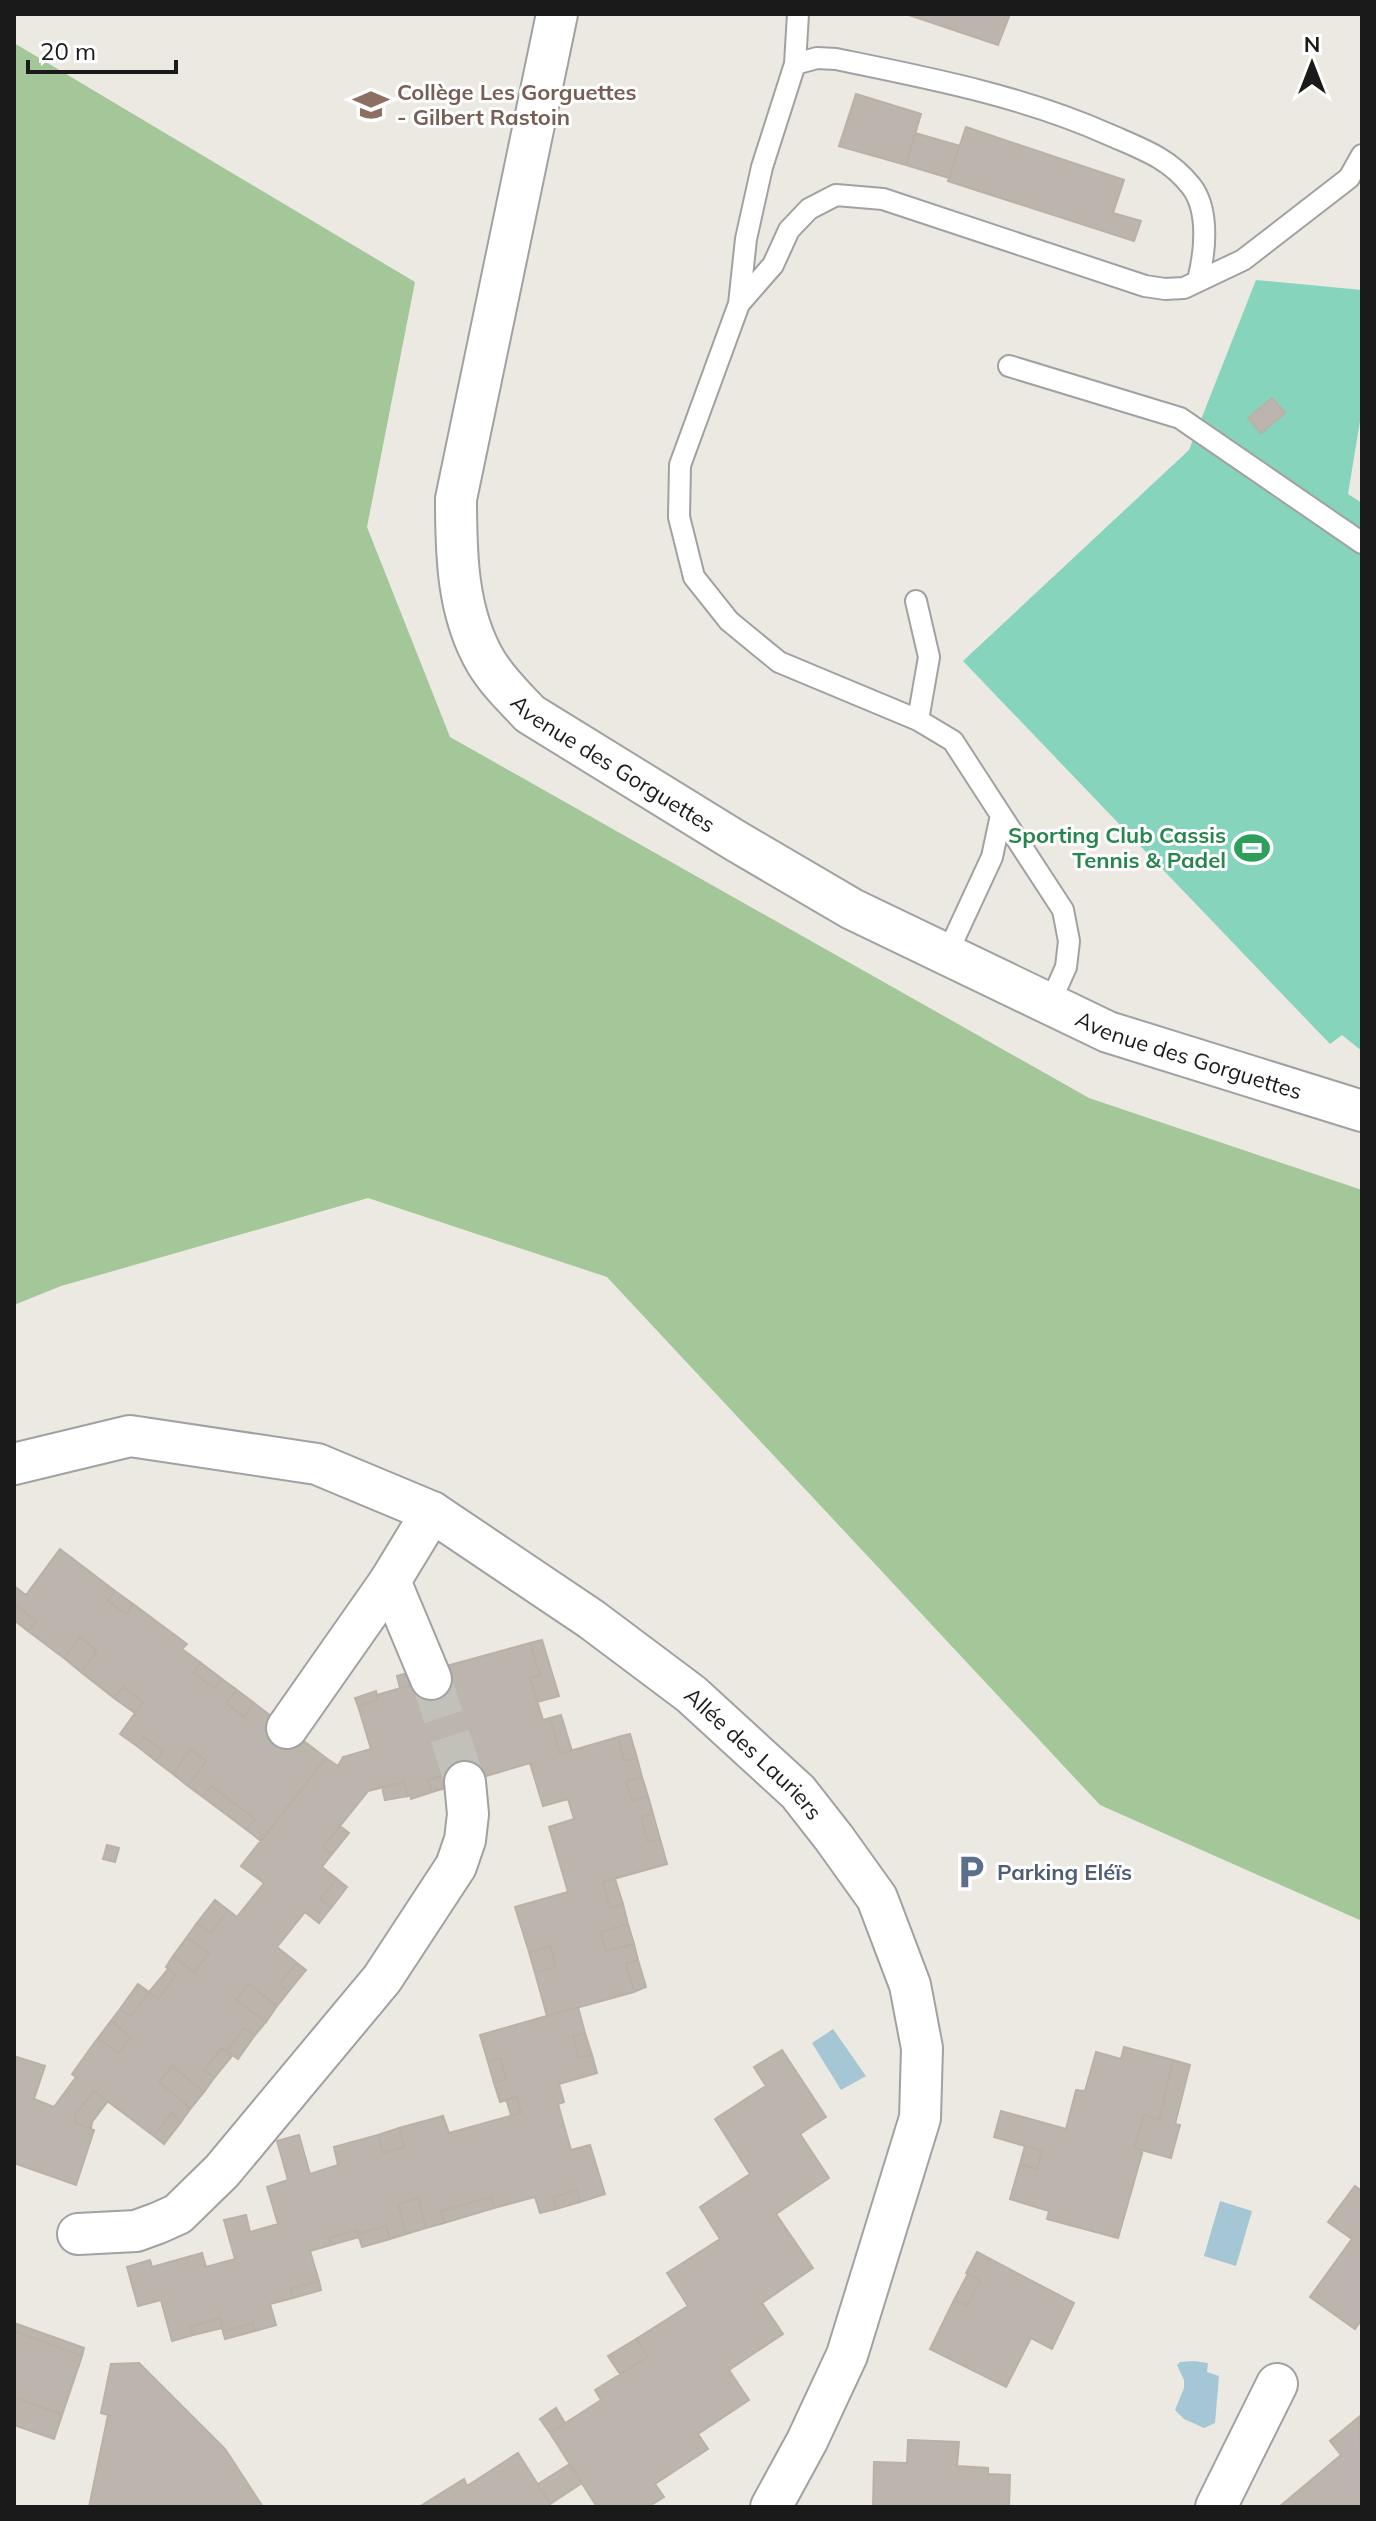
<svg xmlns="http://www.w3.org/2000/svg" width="1376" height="2521" viewBox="0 0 1376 2521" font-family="Mulish,sans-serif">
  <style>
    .forest { fill: #a3c799 }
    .pitch { fill: #85d4bb }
    .water { fill: #a5c6d5 }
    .building { fill: #bbb5ae; stroke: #bbb0a5; stroke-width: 2 }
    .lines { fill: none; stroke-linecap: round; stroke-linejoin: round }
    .street-tunnel { stroke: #c1c0b9; stroke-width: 40; stroke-dasharray: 40 20; stroke-linecap: butt }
    .lane-casing { stroke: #a1a1a1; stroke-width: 24 }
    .street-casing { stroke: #a1a1a1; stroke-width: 44 }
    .lane { stroke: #fff; stroke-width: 20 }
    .street { stroke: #fff; stroke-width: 40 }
    .labels { text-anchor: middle; stroke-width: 6; stroke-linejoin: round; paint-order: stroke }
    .education-label { font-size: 22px; font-weight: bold; fill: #785e54; stroke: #fff; text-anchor: start }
    .street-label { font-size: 22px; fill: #1a1a1a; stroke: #fff }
    .leisure-label { font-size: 22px; font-weight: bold; fill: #27864d; stroke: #fff; text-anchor: end }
    .service-label { font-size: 22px; font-weight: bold; fill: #4e5e75; stroke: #fff; text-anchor: start }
  </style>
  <rect width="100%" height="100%" fill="#ebe9e1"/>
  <path class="forest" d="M14,43L415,282L367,527L450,737L1089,1098L1362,1190V1921L1100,1805L607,1277L368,1198L61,1286L14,1305Z"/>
  <path class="pitch" d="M1256,280L1362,290V409L1348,494L1362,503V1051L1342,1035L1330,1044L963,661L1189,450Z"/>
  <path class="water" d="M833,2029L866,2076L841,2090L812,2043Z
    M1220,2201L1252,2211L1236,2266L1204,2256Z
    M1194,2361L1208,2363L1207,2372L1219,2376L1215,2423L1204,2428L1184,2419L1175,2410L1184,2388V2380L1177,2365L1180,2362Z"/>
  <path class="building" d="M906,14H1010L998,45Z
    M856,94L921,114L906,165L839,146Z
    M966,127L1124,180L1113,213L1141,221L1134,241L948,181Z
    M915,133L960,146L949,178L906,165Z
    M1272,398L1285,413L1261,433L1248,418Z
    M60,1549L115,1591L108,1601L126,1614L133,1604L187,1644L182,1649L201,1663L193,1673L214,1688L222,1679L237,1690L226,1703L244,1717L254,1703L326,1758L261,1841L247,1830L255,1819L211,1786L203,1797L188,1786L206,1761L190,1749L173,1774L156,1761L163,1751L144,1737L137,1746L120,1734L143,1702L123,1687L114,1698L81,1672L97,1651L80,1637L64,1658L28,1631L36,1621L17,1606L14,1610V1586L26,1595Z
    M115,1591L133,1604L126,1614L108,1601Z
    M17,1606L36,1621L28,1631L14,1620V1610Z
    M80,1637L97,1651L81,1672L64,1658Z
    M542,1640L559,1696L537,1702L530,1678L540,1675L530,1643Z
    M530,1643L540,1675L530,1678L543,1720L550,1718L560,1754L618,1737L624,1761L637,1758L642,1777L626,1781L632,1801L648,1796L653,1814L641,1817L648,1842L660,1839L667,1864L603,1882L610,1908L623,1904L628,1924L600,1932L606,1951L634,1944L638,1960L626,1964L634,1992L547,2016L535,1973L556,1967L550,1946L529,1952L515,1907L568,1892L549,1827L574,1819L568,1799L543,1806L530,1763L456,1785L453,1772L428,1780L432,1792L411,1799L410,1795L408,1796L404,1782L368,1791L323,1847L332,1854L322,1867L337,1879L320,1899L331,1908L319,1923L305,1912L277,1947L297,1963L279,1984L289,1991L277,2006L248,1984L236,2000L266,2022L255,2035L244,2028L227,2051L222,2048L204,2070L214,2078L204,2092L172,2066L159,2082L191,2108L181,2122L172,2113L154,2136L94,2091L75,2115V2123L94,2130L76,2185L14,2163L16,2150H14V2056L45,2066L34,2099L54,2107L76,2077L72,2074L98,2038L118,2053L131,2037L111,2021L120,2009L131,2016L149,1992L158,1999L176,1975L166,1967L173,1956L194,1972L209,1953L187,1937L197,1923L211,1933L228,1910L237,1917L264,1883L241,1866L326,1758L338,1766L343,1757L371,1749L358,1706L378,1700L377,1695L421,1682L443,1667Z
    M201,1663L222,1679L214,1688L193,1673Z
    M418,1670L421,1682L400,1688L397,1676Z
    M123,1687L143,1702L135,1713L114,1698Z
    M237,1690L254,1703L244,1717L226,1703Z
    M376,1691L378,1700L358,1706L355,1698Z
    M561,1715L572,1751L560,1754L550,1718Z
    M630,1734L637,1758L624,1761L618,1737Z
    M144,1737L163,1751L156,1761L137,1746Z
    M190,1749L206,1761L188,1786L173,1774Z
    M453,1772L456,1785L432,1792L428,1780Z
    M642,1777L648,1796L632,1801L626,1781Z
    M404,1782L408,1796L385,1800L382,1787Z
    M211,1786L255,1819L247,1830L203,1797Z
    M653,1814L660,1839L648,1842L641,1817Z
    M340,1826L349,1833L332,1854L323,1847Z
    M107,1845L119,1848L115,1862L103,1859Z
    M337,1879L347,1887L331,1908L320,1899Z
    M615,1879L623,1904L610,1908L603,1882Z
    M215,1900L228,1910L211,1933L197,1923Z
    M628,1924L634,1944L606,1951L600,1932Z
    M187,1937L209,1953L194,1972L173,1956Z
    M550,1946L556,1967L535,1973L529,1952Z
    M638,1960L646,1987L634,1992L626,1964Z
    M297,1963L306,1970L289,1991L279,1984Z
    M168,1969L176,1975L158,1999L149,1992Z
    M138,1984L149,1992L131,2016L120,2009Z
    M248,1984L277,2006L266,2022L236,2000Z
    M578,2007L585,2033L573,2036L579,2058L592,2055L597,2073L559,2084L564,2102L558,2104L571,2150L590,2145L605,2194L580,2202L577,2190L553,2197L556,2209L540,2213L535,2197L494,2208L491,2197L441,2211L444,2223L426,2228L418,2198L398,2204L406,2234L390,2239L386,2226L358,2234L357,2230L329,2238L331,2245L310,2251L319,2281L290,2289L293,2298L270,2304L276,2325L255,2331L253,2323L223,2332L220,2318L190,2327L193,2335L172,2341L161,2300L138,2306L127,2267L150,2260L152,2267L202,2253L206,2267L235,2259L224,2220L246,2215L250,2232L278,2224L267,2187L288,2180L277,2141L299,2135L310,2174L338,2165L334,2147L378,2135L383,2153L404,2147L399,2128L443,2116L449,2133L521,2113L517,2097L500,2102L494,2083L506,2080L500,2058L488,2062L480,2035Z
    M111,2021L131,2037L118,2053L98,2038Z
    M244,2028L255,2035L238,2059L227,2051Z
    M585,2033L592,2055L579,2058L573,2036Z
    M1124,2047L1173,2060L1159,2120L1144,2115L1134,2148L1143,2150L1118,2238L1047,2219L1049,2211L1010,2199L1020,2164L1037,2169L1042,2151L994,2137L1001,2111L1066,2129L1076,2090L1085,2091L1096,2052L1121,2059Z
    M222,2048L232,2056L214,2078L204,2070Z
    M782,2050L826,2117L800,2134L829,2178L776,2214L813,2268L762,2303L783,2334L729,2370L749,2400L698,2434L708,2449L655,2484L664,2497L648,2507H597L550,2433L601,2400L595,2390L648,2357L636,2339L688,2306L667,2273L720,2239L700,2207L750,2174L715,2119L766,2086L754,2067Z
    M500,2058L506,2080L494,2083L488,2062Z
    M1173,2060L1190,2065L1175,2124L1180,2125L1171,2158L1134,2148L1144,2115L1159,2120Z
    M172,2066L204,2092L191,2108L159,2082Z
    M94,2091L108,2101L92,2122L91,2129L75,2123V2115Z
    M517,2097L521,2113L511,2115L506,2099Z
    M172,2113L181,2122L164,2144L154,2136Z
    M399,2128L404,2147L383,2153L378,2135Z
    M1025,2146L1042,2151L1037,2169L1020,2164Z
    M1355,2186L1362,2191V2319L1355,2329L1310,2297L1352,2239L1328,2222Z
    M577,2190L580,2202L556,2209L553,2197Z
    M491,2197L494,2208L444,2223L441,2211Z
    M418,2198L426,2228L406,2234L398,2204Z
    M386,2226L390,2239L362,2247L358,2234Z
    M357,2230L359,2237L331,2245L329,2238Z
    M977,2252L1074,2303L1052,2349L1031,2338L1006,2387L930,2349L954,2300L967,2306L980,2281L966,2273Z
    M968,2274L980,2281L967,2306L954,2300Z
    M319,2281L321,2290L293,2298L290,2289Z
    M220,2318L222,2328L193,2335L190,2327Z
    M14,2323L84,2348L82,2356L14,2331Z
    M253,2323L255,2331L225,2339L223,2332Z
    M14,2331L82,2356L62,2415L14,2397Z
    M636,2339L648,2357L620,2374L608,2356Z
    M139,2363L225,2449L263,2507H89L108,2415L101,2413L111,2364Z
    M14,2397L62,2415L54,2439L14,2425Z
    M556,2408L565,2423L550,2433L540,2419Z
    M1360,2416L1362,2507H1279L1341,2455L1330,2441Z
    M908,2440L959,2442L957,2466L988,2468V2474L1010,2475L1009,2507H873L874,2462L907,2463Z
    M518,2453L552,2507H419L464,2479L467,2486Z
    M570,2464L582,2483L550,2504L538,2484Z"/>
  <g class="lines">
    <path class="street-tunnel" d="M431,1679L465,1782"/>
    <g class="lane-casing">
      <path id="lane" d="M798,14L795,64L762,167L746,239L739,304L773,265L789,230L809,209L836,195L883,199L1145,286L1165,289L1184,288L1243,260L1349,178L1362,155
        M795,64L817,58L836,59C929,78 1023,96 1110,135C1142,149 1169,158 1191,186C1210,210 1205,253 1198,280
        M739,304L680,465L679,517L694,577L729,621L779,662L918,720L953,741L1001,815
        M1009,366L1180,418L1362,543
        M916,601L929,657L918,720
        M947,954L992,857L1001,815L1063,910L1069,941L1066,967L1050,1003"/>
    </g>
    <g class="street-casing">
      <g id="street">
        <path id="s1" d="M557,14L456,499C456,554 457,613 486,662C498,682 515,698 530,714L736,841L852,909L1108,1032L1362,1111"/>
        <path id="s2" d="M14,1464L130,1436L317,1464L432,1512L591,1619L691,1694L798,1792L834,1838L877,1898L910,1985L922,2048L920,2118L847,2355L807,2441L771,2507"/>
        <path d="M431,1679L390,1581L432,1512"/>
        <path d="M287,1728L390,1581"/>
        <path d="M78,2234L136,2231L158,2223L178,2214L222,2171L382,1979L456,1866L465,1840L468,1814L465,1782"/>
        <path d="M1216,2507L1277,2384"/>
      </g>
    </g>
    <use href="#lane" class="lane"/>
    <use href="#street" class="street"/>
  </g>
  <defs>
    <g id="school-bare" transform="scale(2.76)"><path d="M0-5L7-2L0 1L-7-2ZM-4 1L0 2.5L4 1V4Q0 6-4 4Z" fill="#8d6e63" stroke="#fff" stroke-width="2.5" paint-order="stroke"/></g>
    <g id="stadium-bare" transform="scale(2.76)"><path d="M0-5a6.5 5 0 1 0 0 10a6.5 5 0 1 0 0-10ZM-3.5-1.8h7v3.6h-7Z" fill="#2e9e5b" stroke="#fff" stroke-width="2.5" paint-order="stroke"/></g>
    <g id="parking-bare" transform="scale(2.76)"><path d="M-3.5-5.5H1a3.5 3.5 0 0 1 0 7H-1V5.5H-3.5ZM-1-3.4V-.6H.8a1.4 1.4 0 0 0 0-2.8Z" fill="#5c6f8a" stroke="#fff" stroke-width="2.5" paint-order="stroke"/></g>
  </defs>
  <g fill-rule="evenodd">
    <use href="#school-bare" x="371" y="105"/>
    <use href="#stadium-bare" x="1252" y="848"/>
    <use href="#parking-bare" x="971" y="1872"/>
  </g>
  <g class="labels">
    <g class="education-label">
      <text x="397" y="100">Collège Les Gorguettes<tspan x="397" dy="25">- Gilbert Rastoin</tspan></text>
    </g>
    <g class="street-label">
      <text dy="8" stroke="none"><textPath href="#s1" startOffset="828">Avenue des Gorguettes</textPath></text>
      <text dy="8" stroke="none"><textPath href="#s1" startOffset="1476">Avenue des Gorguettes</textPath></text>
      <text dy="8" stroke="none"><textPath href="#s2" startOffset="836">Allée des Lauriers</textPath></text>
    </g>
    <g class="leisure-label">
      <text x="1226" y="843">Sporting Club Cassis<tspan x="1226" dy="25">Tennis &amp; Padel</tspan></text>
    </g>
    <g class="service-label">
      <text x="997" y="1880">Parking Eléïs</text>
    </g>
  </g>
  <rect width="1376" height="2521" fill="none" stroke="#1a1a1a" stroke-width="32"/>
  <g transform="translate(1312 64)" stroke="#ffffff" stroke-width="6" paint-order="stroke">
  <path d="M0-6L14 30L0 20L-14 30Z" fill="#1a1a1a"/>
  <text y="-12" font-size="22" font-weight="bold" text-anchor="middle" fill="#1a1a1a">N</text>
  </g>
  <path d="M28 60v12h148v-12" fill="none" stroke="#1a1a1a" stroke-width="4"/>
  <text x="40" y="60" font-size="24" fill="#1a1a1a" stroke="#ffffff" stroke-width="6" paint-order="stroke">20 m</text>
</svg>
